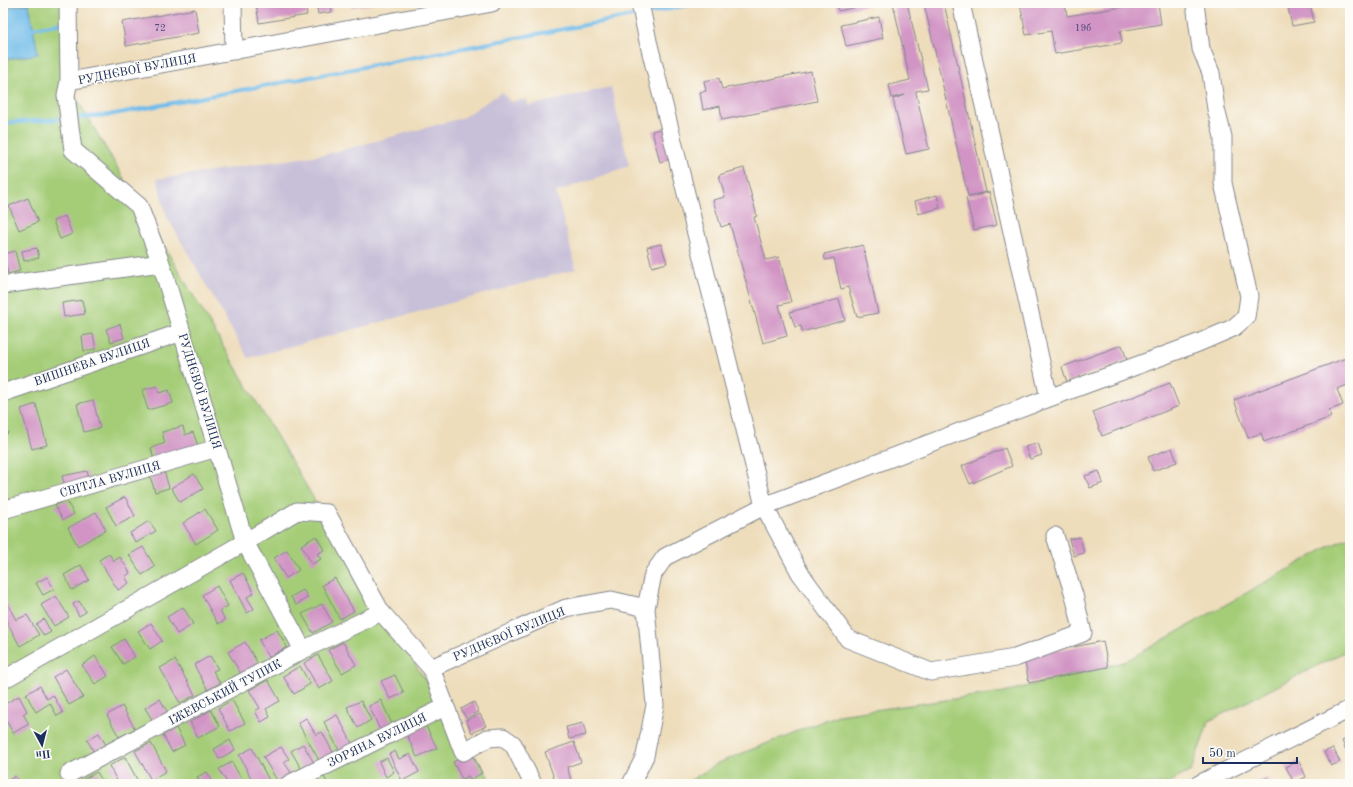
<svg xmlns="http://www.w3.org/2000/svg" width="1353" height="787" viewBox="0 0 1353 787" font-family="'Old Standard TT',serif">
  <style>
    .industrial { fill: #c7c0d8 }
    .green { fill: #a5cd78; stroke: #607e6b }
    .water { fill: #70bcea; stroke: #4676a4 }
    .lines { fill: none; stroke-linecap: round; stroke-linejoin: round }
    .stream { stroke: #70bcea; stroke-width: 4 }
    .building { fill: #d194c5 }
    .minor-casing { stroke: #84868c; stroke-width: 19 }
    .minor { stroke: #fff; stroke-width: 17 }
    .labels { text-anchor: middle; stroke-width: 3; stroke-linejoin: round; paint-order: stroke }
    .number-label { font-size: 10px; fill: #484878 }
    .street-label { font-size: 12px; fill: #1b2f5e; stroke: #fdfcf7 }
  </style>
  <rect width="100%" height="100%" fill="#fdfcf7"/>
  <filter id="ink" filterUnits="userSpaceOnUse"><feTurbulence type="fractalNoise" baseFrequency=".025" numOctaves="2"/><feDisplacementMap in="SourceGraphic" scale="8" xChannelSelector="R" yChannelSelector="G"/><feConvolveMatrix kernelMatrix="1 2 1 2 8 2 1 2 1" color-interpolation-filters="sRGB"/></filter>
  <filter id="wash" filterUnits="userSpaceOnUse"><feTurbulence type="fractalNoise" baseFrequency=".012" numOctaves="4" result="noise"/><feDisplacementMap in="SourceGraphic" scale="16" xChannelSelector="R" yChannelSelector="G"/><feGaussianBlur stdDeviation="0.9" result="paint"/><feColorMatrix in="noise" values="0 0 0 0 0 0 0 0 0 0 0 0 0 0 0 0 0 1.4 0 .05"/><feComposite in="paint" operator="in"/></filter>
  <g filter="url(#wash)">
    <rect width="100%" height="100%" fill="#edb"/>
    <path class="industrial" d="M611,87L629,166L556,192L576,269L248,358L166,215L157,179L327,154L462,118L502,92L510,102L527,99L528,106Z"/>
    <path class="green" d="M3,3H66V81L381,612L493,784H3Z
      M1350,537V649L1209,721L1191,771L1166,784H685L718,763L838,715L1004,692L1124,662L1328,547Z"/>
    <path class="water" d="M29,4L38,54L3,60V8Z"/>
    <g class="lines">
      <path class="stream" d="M647,13L699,3
        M33,28L63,23L62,22
        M72,118L109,115L638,15
        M3,123L65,119"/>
    </g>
    <g id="blocks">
      <path class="building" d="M264,3H305L307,15L259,23L256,4Z
        M316,3H331L332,12L318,14Z
        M350,3H374V4L351,7Z
        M836,3H873V4L838,11Z
        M893,3H907L928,89L916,91V93L929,149L906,154L893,99L905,95L892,98L889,85L910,80Z
        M924,3H944L986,192L968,196Z
        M1020,3H1065L1067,16L1147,3H1158L1161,24L1120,31L1122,43L1055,54L1051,31L1026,35Z
        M1287,3H1310L1314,22L1292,26Z
        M195,9L199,33L126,46L122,22Z
        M879,17L883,38L846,46L841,25Z
        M811,71L817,101L722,120L720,106L703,110L700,92L706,91L704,81L719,78L722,89Z
        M666,127L673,158L660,162L652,131Z
        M744,168L757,216L754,217L766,260L779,257L791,302L779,305L787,336L763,343L730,224L721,227L713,200L725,197L719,175Z
        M989,192L997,225L974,230L966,198Z
        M937,195L940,208L918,214L915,201Z
        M28,198L38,222L19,230L9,206Z
        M65,216L72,234L60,239L53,221Z
        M661,244L667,263L652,267L647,247Z
        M863,245L878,313L857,317L848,287L841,289L834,258L825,260L824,254Z
        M37,248L39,258L24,261L22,251Z
        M15,251L20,271L8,274L3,254Z
        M839,299L845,320L802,332L801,326L795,327L790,312Z
        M82,300L85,314L64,317L62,303Z
        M120,324L124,338L111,342L106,329Z
        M93,334L96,349L84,351L82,336Z
        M1122,345L1127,360L1067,382L1062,367Z
        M1346,358L1350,368V384L1337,389L1343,405L1329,410L1331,417L1264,442L1261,433L1248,438L1234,400Z
        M1170,383L1179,406L1102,436L1093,412Z
        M157,386L159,393L169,390L173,403L148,410L142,390Z
        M93,400L100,428L84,432L77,404Z
        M36,404L47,445L32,449L21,409Z
        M3,423L8,433L3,435Z
        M183,426L185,435L193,432L198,446L154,460L151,448L165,443L162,432Z
        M1038,443L1042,455L1030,459L1025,447Z
        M1005,448L1012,466L970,484L962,466Z
        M1172,448L1177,462L1153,471L1148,457Z
        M87,471L90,482L65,487L62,476Z
        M164,471L169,488L155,492L150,476Z
        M1099,471L1103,483L1090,488L1085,476Z
        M194,474L203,489L180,502L171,488Z
        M125,497L135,516L116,526L106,507Z
        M66,500L74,514L63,520L55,506Z
        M205,509L218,530L196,544L183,523Z
        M96,512L106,530L78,546L68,528Z
        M149,521L156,531L136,543L130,533Z
        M316,536L324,550L317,554L321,559L312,564L301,545Z
        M1080,537L1084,553L1074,556L1069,539Z
        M143,547L155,567L142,575L129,555Z
        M287,550L299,570L286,578L274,558Z
        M109,554L114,561L120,557L130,573L125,577L129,583L118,590L99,560Z
        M81,565L89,580L72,590L64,575Z
        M243,573L254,593L247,597L254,609L247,613L230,580Z
        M47,577L54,589L43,595L36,583Z
        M335,578L354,611L340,619L322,585Z
        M217,586L228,606L220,610L225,620L218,624L202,595Z
        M303,590L308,597L296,605L291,597Z
        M56,596L69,617L54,626L41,605Z
        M5,599L16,620L27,615L39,635L20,646L3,615V600Z
        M79,601L86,612L79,616L73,604Z
        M322,604L332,622L313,633L302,614Z
        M183,607L193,624L177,634L167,617Z
        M44,619L51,632L44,636L36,624Z
        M151,623L162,641L150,649L138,631Z
        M277,630L287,647L269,657L259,640Z
        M124,639L135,657L123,664L112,647Z
        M1103,641L1108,667L1029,683L1024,657Z
        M245,642L258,664L241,674L228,652Z
        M343,642L356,665L342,673L328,650Z
        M3,644L8,654L3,657Z
        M318,655L333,681L319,689L304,663Z
        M95,656L108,676L95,684L82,665Z
        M210,656L218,669L213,671L220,683L208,690L194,665Z
        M175,660L195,695L180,703L160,668Z
        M300,666L310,684L294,694L283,676Z
        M66,669L83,697L69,705L53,677Z
        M395,675L404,693L390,699L381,681Z
        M268,680L280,701L266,709L270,717L261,722L255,711L260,708L249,690Z
        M40,686L47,699L53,695L63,713L57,716L50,703L36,712L26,694Z
        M19,696L27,711L23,714L29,724L13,733L3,715V705Z
        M160,699L168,713L153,721L145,708Z
        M232,700L245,723L230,731L218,708Z
        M381,700L392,724L380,730L369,706Z
        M361,701L371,720L358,728L347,707Z
        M474,702L479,712L466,718L461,709Z
        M122,706L135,729L119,737L107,715Z
        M211,710L220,726L198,738L190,722Z
        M480,714L486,726L472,733L466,720Z
        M337,715L353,745L340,752L324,722Z
        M306,718L316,735L322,732L334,754L320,762L298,723Z
        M583,723L586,735L569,739L566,727Z
        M426,726L437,748L417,757L407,735Z
        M176,728L185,745L172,752L163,735Z
        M99,733L106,745L94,752L87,740Z
        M1350,738V759L1342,741Z
        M230,740L235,750L219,759L214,749Z
        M574,742L581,762L567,767L572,783L556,784L545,752Z
        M151,743L166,771L151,780L135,751Z
        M303,744L314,763L302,770L291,751Z
        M281,747L289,759L284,762L292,774L278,782L263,757Z
        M252,748L270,782L267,784H254L239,755Z
        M1333,748L1340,762L1331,766L1324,752Z
        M395,751L399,759L410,754L419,772L402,781L389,754Z
        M465,755L473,756L482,773L470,780L468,776L462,779L453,762Z
        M125,757L139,783L137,784H119L109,766Z
        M387,758L394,772L386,777L379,762Z
        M1299,761L1306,777L1294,783L1286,767Z
        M232,762L244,784H228L219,769Z
        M97,772L104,784H87L84,779Z
        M207,772L214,784H201L197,777Z
        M323,775L328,784H310L308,782Z
        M15,776L19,784H3Z
        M1267,778L1270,784H1254Z
        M466,779L468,784H456Z"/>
    </g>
  </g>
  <g filter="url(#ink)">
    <use href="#blocks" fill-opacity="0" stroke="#84868c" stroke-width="1"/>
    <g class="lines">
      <g class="minor-casing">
        <path id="minor" d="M68,3L69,81
          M233,3L234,51
          M640,3L648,41L764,506L800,573L848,639L931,672L1015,658L1083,633L1074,595L1055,536
          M961,3L1049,398
          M3,285L161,263
          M3,393L182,332
          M3,510L217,448
          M646,608L653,574L665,557L764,506L1049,398L1198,343L1233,328L1246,317L1249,296L1223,183V137L1216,109L1211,73L1201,49L1195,3
          M303,650L245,542L161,263L139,206L73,150L66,95L69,81L492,3
          M431,668L566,608L611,600L646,608L655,705L645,756L631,784
          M3,680L245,542L297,511L327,513L381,612L431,668L463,752L488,738L503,737L513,744L533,784
          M69,774L303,650L381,612
          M289,784L445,707
          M1199,784L1350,709"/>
      </g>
      <use href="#minor" class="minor"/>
    </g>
  </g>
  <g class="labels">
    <g class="number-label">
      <text x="160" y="31">72</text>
      <text x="1083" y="31">19б</text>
    </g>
    <g class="street-label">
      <text transform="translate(137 69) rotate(-11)" y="4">РУДНЄВОЇ ВУЛИЦЯ</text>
      <text transform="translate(92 362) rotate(-19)" y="4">ВИШНЕВА ВУЛИЦЯ</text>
      <text transform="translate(200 391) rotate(73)" y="4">РУДНЄВОЇ ВУЛИЦЯ</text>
      <text transform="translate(110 479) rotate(-16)" y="4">СВІТЛА ВУЛИЦЯ</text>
      <text transform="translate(509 634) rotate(-23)" y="4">РУДНЄВОЇ ВУЛИЦЯ</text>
      <text transform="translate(225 692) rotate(-28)" y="4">ІЖЕВСЬКИЙ ТУПИК</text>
      <text transform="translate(377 740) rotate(-26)" y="4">ЗОРЯНА ВУЛИЦЯ</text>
    </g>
  </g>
  <rect width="1353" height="787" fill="none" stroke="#fdfcf7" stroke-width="16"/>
  <g transform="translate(42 745) rotate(173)" stroke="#fdfcf7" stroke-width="3" paint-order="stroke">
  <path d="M0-3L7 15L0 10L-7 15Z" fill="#1b2f5e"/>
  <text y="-6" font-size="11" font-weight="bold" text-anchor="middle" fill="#1b2f5e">Пн</text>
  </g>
  <path d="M1203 757v6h94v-6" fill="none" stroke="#1b2f5e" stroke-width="2"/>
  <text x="1209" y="757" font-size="12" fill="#1b2f5e" stroke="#fdfcf7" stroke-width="3" paint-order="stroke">50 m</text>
</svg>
